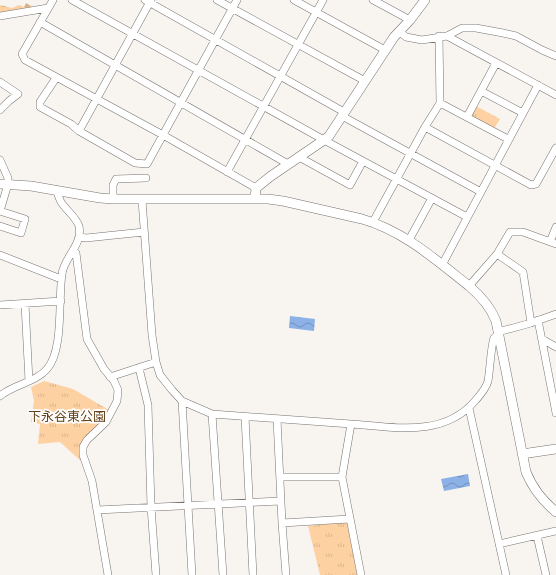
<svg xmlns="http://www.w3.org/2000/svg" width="556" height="575" viewBox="0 0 556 575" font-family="'Asap Condensed','Noto Sans JP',sans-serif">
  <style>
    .grass { fill: url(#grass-tufts) }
    .forest { fill: url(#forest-firs) }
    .water { fill: url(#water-waves) }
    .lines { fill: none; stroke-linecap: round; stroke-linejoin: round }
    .street-casing { stroke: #777370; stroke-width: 8 }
    .secondary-casing { stroke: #777370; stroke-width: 10 }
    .street { stroke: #fff; stroke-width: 7 }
    .secondary { stroke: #fff; stroke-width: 9 }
    .labels { text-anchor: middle; stroke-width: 3.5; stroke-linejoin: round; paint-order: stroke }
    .park-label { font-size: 13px; fill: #63421c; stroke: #fff }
  </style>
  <defs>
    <pattern id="grass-tufts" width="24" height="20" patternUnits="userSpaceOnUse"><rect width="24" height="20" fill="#fed1a3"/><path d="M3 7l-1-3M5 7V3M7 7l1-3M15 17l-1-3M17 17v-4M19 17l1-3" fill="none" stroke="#dab38c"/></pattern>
    <pattern id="forest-firs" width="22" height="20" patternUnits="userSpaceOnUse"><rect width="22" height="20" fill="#fed1a3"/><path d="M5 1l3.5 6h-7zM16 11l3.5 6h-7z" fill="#dab38c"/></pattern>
    <pattern id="water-waves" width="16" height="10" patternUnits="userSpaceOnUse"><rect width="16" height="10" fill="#8cb1e6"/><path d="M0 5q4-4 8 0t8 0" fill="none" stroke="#7290ba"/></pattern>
  </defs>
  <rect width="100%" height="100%" fill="#f8f4f0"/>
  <path class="grass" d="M476,106L500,119L494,129L473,116L472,113Z
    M44,381L73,389L109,410L103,420L83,440L80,447L83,463L60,442L38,444L40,424L31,422L34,401L31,387Z
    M347,522L357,575H320L308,526Z"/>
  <path class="forest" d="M26,3L33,7L0,14V5L12,8L19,5L24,7Z"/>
  <path class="water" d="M290,316L315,319L314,331L289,328Z
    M468,474L470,486L444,491L441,479Z"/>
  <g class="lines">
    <g class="street-casing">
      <path id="street" d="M53,0L22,54L25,60L163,135L256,188
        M72,0L324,140L467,217
        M145,0L344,112
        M217,0L365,81
        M294,0L385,50
        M373,0L410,20
        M0,16L48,8
        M40,22L288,164
        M399,31L406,37L422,40L447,36L462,28H476L503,33L516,36L542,50L556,56
        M447,36L556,95
        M56,78L40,102V107L71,124L79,131L135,163L147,164L237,0
        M0,82L18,94L9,101L0,110
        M481,91L523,113
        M440,103L508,139
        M342,116L481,192
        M467,117L496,63
        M425,127L531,185L536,184L556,148
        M79,131L151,0
        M299,157L350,185L363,161
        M0,160L8,178V184L0,211L25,219L21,233L0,226
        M227,172L323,0
        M113,199V185L116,179L146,178
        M142,200L152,335L156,362L160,375L172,390L182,401L212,414L351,424
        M373,222L425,127L440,103L439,36
        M80,237L86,238L144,232
        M409,240L432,198
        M550,242L556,227
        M73,250L76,253L87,339L104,369L114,381L118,390L117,401L106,422L87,440L83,447V455L92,481L108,575
        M497,254L523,272L531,323
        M0,255L61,279
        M442,265L538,85
        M469,286L497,254L510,232H523L556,244
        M25,304L29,381
        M0,305L61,301
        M538,320L556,413
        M498,332L531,323L556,314
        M542,339L556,347
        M139,368L148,405L151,507L156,575
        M110,377L156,362
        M0,396C14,384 35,383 47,369C64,350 58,299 62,274C64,257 83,245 79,226C76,217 66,210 61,202C59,198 58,194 56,190
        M182,401L192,575
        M469,408L506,575
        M212,414L223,575
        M245,417L253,575
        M277,419L282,523L286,575
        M280,477H342
        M97,510L281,501
        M282,523L349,519
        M537,536L546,575
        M499,544L556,531
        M361,575L342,477L351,424C394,427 443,438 475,401C480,395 486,389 488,381C490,370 491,345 494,338C495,337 498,334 499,334"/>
    </g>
    <g class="secondary-casing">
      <path id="secondary" d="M0,184L31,186L100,198L113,199H268L283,201L362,219C404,231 436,260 469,286C481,296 490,306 496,321L526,472C533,489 542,500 556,512
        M255,199L256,188L271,176L324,140L329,136L394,37L410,20L425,0
        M522,454L556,449"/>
    </g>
    <use href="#street" class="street"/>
    <use href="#secondary" class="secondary"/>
  </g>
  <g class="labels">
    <g class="park-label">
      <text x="67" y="421">下永谷東公園</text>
    </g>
  </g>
</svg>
